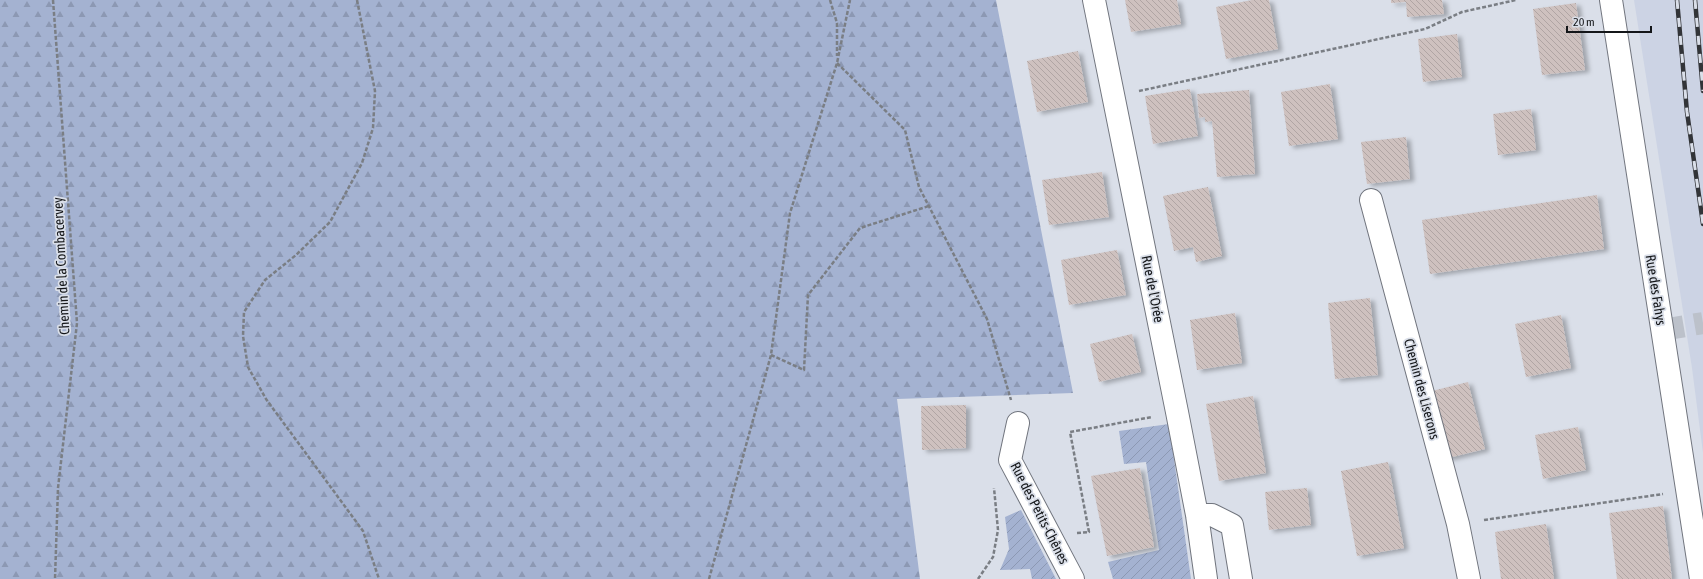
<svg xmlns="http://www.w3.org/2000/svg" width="1703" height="579" viewBox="0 0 1703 579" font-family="'Asap Condensed',sans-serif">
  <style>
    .built { fill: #ccd3e4 }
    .forest { fill: url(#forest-firs) }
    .garden { fill: url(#garden-furrows) }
    .building { fill: url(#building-back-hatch); filter: url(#shadow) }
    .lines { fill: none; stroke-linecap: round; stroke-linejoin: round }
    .minor-tunnel { stroke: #bcc1ca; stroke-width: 22; stroke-dasharray: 22 11; stroke-linecap: butt }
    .minor-casing { stroke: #71757e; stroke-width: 24 }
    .major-casing { stroke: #71757e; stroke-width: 24 }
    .path { stroke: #7a7e84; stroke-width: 2.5; stroke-dasharray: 4 2; stroke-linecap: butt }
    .minor { stroke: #fff; stroke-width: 22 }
    .major { stroke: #fff; stroke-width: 22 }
    .rail-casing { stroke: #323438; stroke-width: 4.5 }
    .rail { stroke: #dadfe9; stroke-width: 3; stroke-dasharray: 9; stroke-linecap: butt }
    .labels { text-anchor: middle; stroke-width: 3.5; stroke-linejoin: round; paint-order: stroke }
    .street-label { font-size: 14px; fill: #141619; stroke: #dadfe9 }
  </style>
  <defs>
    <pattern id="forest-firs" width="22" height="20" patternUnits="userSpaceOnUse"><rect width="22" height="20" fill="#a4b2d1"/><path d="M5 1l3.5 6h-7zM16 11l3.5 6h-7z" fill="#8c98b3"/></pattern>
    <pattern id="garden-furrows" width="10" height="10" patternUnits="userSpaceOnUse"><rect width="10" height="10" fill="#a4b2d1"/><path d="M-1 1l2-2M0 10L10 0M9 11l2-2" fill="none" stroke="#8c98b3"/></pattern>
    <pattern id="building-back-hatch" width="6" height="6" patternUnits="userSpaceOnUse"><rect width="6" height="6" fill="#cec1bf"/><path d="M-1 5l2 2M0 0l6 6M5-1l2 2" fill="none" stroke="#b0a5a4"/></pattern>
    <filter id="shadow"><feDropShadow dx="4.5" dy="2.5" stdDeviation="2" flood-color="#0004"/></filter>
  </defs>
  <rect width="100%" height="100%" fill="#dadfe9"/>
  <path class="built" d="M1634,0H1703V453L1692,368Z"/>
  <path class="forest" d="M0,0H996L1073,393L897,399L920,579H0Z"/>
  <path class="garden" d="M1169,424L1191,579H1113L1108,562L1159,550L1146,462L1124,464L1119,431Z
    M1021,510L1056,579H1032L1030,569L1000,570L1009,549L1005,517Z"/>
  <path class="building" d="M1125,0H1177L1181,24L1131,32Z
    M1252,0H1269L1278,49L1226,59L1216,7Z
    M1391,0H1442L1444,14L1407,17L1406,2L1391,3Z
    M1576,3L1585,70L1542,75L1533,9Z
    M1457,34L1462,77L1423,82L1418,39Z
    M1078,51L1088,102L1037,112L1027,61Z
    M1330,84L1338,139L1289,146L1281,92Z
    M1190,89L1198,136L1153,144L1145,96Z
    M1249,90L1255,174L1217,177L1212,121L1205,122V117L1199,118L1197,94Z
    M1531,109L1536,150L1498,155L1493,114Z
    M1406,137L1410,179L1367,184L1361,142Z
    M1102,172L1109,217L1049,225L1042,180Z
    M1208,187L1222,256L1196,262L1193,247L1174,251L1163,196Z
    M1597,195L1604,249L1430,274L1422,220Z
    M1117,250L1126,295L1069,305L1061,260Z
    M1370,298L1378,375L1335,379L1328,303Z
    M1235,313L1242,363L1197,370L1190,320Z
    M1561,315L1571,368L1526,377L1515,324Z
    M1132,334L1141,372L1099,382L1090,344Z
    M1468,382L1485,449L1444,459L1428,392Z
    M1253,396L1266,473L1219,481L1206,404Z
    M966,405V448L922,450L921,406Z
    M1578,427L1586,470L1543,479L1535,435Z
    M1388,462L1404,548L1357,556L1341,471Z
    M1140,468L1154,547L1107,556L1091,476Z
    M1307,488L1311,525L1269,530L1265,492Z
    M1663,506L1672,579H1617L1609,513Z
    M1546,524L1554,579H1501L1495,532Z"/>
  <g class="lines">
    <path class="minor-tunnel" d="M1662,330L1703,323"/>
    <g class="minor-casing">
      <path id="minor" d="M1094,0L1177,412L1197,515L1206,579
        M1371,200L1458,524L1469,579
        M1018,423L1010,460L1073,579
        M1197,515H1212L1232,525L1241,579"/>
    </g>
    <g class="major-casing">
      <path id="major" d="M1611,0L1701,579"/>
    </g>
    <path class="path" d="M53,0L77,323L58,488L55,579
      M357,0L375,91L373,128L362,163L330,222L296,255L265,280L244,312L243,336L248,367L266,399L363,531L379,579
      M830,0L837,23V56
      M837,63L905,130L919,187L987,319L1011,400
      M1139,91L1425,29L1462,12L1516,0
      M771,355L804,370L808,295L860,228L929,206
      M1484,520L1663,494
      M1077,533L1089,532L1070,432L1152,417
      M709,579L771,355L790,213L837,63L850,0
      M978,579L993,557L998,530L994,488"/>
    <use href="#minor" class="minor"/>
    <use href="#major" class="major"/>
    <g class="rail-casing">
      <path id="rail" d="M1677,0L1687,112L1703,224
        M1695,0L1703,91"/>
    </g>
    <use href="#rail" class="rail"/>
  </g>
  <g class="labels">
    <g class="street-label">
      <text transform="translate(61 266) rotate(-93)" y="5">Chemin de la Combacervey</text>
      <text transform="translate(1153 289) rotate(79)" y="5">Rue de l'Orée</text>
      <text transform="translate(1656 290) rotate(81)" y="5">Rue des Fahys</text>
      <text transform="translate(1422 389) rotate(75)" y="5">Chemin des Liserons</text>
      <text transform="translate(1040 513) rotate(63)" y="5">Rue des Petits-Chênes</text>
    </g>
  </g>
  <path d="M1567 26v6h84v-6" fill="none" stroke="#141619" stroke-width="2"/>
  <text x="1573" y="26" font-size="12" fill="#141619" stroke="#dadfe9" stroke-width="3" paint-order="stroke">20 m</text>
</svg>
